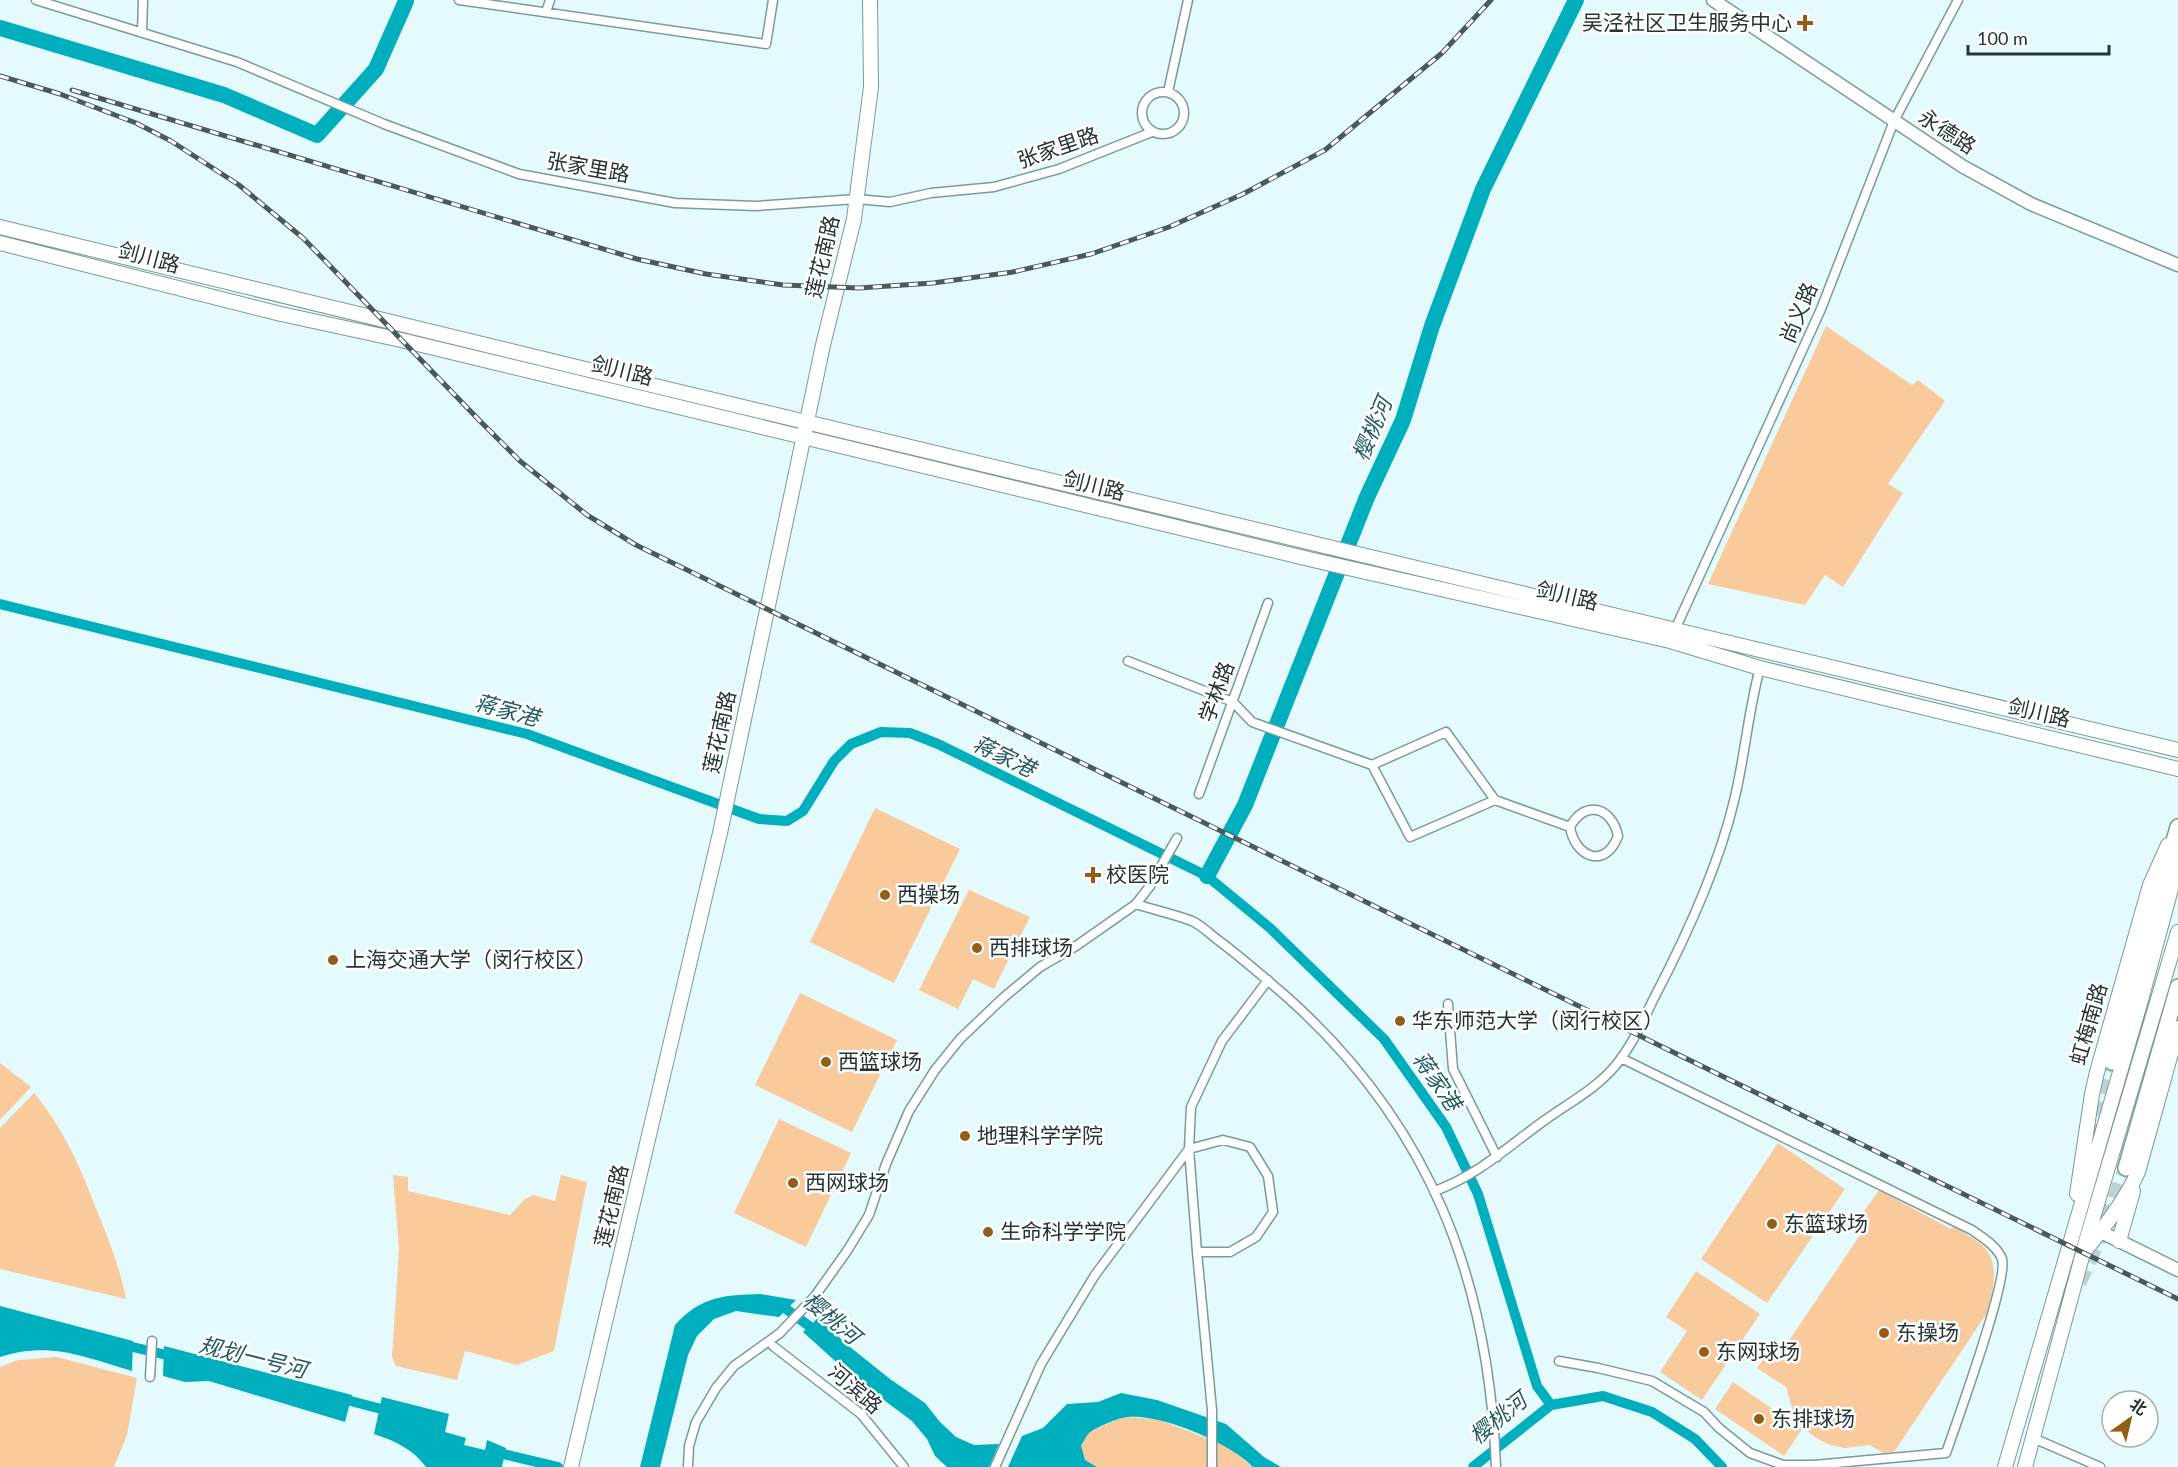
<svg xmlns="http://www.w3.org/2000/svg" width="2178" height="1467" viewBox="0 0 2178 1467" font-family="Lato,'Noto Sans SC',sans-serif">
  <style>
    .green { fill: #f9cb9c }
    .water { fill: #00afbd }
    .lines { fill: none; stroke-linecap: round; stroke-linejoin: round }
    .canal { stroke: #00afbd; stroke-width: 10 }
    .river { stroke: #00afbd; stroke-width: 16 }
    .highway-tunnel { stroke: #bed2d5; stroke-width: 15; stroke-dasharray: 15 8; stroke-linecap: butt }
    .street-casing { stroke: #789b9f; stroke-width: 11 }
    .secondary-casing { stroke: #789b9f; stroke-width: 15 }
    .primary-casing { stroke: #789b9f; stroke-width: 16 }
    .highway-casing { stroke: #789b9f; stroke-width: 18 }
    .street { stroke: #fff; stroke-width: 8 }
    .secondary { stroke: #fff; stroke-width: 12 }
    .primary { stroke: #fff; stroke-width: 14 }
    .highway { stroke: #fff; stroke-width: 15 }
    .rail-casing { stroke: #4a5a5c; stroke-width: 5 }
    .rail { stroke: #fff; stroke-width: 3; stroke-dasharray: 9; stroke-linecap: butt }
    .poi-dot { fill: #945d16; stroke: #fff; stroke-width: 2 }
    .labels { text-anchor: middle; stroke-width: 5; stroke-linejoin: round; paint-order: stroke }
    .poi-label { font-size: 21px; fill: #253436; stroke: #fff; text-anchor: start }
    .street-label { font-size: 21px; fill: #253436; stroke: #fff }
    .water-label { font-size: 22px; font-style: italic; fill: #235b62; stroke: #fff }
  </style>
  <rect width="100%" height="100%" fill="#e4fafd"/>
  <path class="green" d="M1826,326L1912,385L1918,380L1945,401L1888,484L1903,493L1843,587L1825,575L1805,605L1708,584Z
    M875,808L960,849L894,983L810,942Z
    M969,890L1030,917L994,989L973,979L958,1009L919,990Z
    M800,993L897,1040L852,1132L755,1085Z
    M0,1063L31,1087L0,1120Z
    M34,1093C63,1128 81,1168 97,1211C109,1240 120,1268 126,1299L0,1269V1128Z
    M779,1119L851,1153L806,1247L734,1213Z
    M1778,1143L1845,1189L1767,1303L1701,1259Z
    M393,1175L408,1177V1191L510,1215L525,1199L533,1195L555,1201L561,1175L587,1182L554,1351L517,1365L465,1351L457,1380L396,1366L392,1357L399,1249Z
    M1879,1190L1951,1229L1954,1226C1963,1233 1978,1240 1985,1248C2000,1265 1993,1294 1987,1313L1894,1452L1883,1453L1870,1445L1845,1448L1830,1445L1816,1438L1804,1428L1794,1415L1786,1387L1757,1368L1769,1352L1778,1357L1866,1226L1858,1220Z
    M1696,1271L1760,1314L1702,1400L1660,1372L1687,1331L1666,1317Z
    M57,1357L137,1378L127,1435L114,1467H0V1367L18,1360Z
    M1733,1382L1802,1429L1784,1456L1715,1409Z
    M1123,1417L1157,1419L1220,1443L1236,1453L1253,1467H1097L1085,1460L1081,1445L1089,1432Z"/>
  <path class="water" d="M761,1294L796,1300L779,1317L736,1311L714,1319L697,1336L688,1355L660,1467H640L675,1325C701,1296 725,1295 761,1294Z
    M0,1306L133,1341L132,1371C84,1357 50,1341 0,1357Z
    M819,1317L845,1343L890,1379L925,1403L940,1422L956,1437L974,1445L999,1444L989,1467H947L935,1456L927,1439L912,1421L854,1378L803,1332Z
    M164,1346L352,1395L345,1422L209,1381L185,1382L163,1376Z
    M1121,1393L1157,1400L1226,1424L1264,1457L1281,1467H1253C1231,1443 1154,1410 1122,1418C1116,1419 1093,1429 1089,1433C1086,1436 1084,1442 1081,1445L1085,1460L1097,1467H1008L1022,1436L1043,1428L1067,1404L1098,1402Z
    M382,1397L449,1414L445,1432L466,1438L464,1445L485,1450L487,1440L506,1448L502,1467H426C413,1449 395,1441 374,1434Z"/>
  <g class="lines">
    <path class="canal" d="M0,604L527,734L759,819L787,821L803,811L834,761L851,744L881,732L910,733L938,744L1207,876L1270,928L1384,1039L1446,1127L1478,1194L1537,1386L1551,1405L1603,1396L1652,1412L1695,1439L1722,1467
      M775,1304L781,1305L821,1335
      M120,1344L175,1357
      M339,1398L393,1412
      M494,1467L499,1453L558,1467
      M1473,1467L1551,1405"/>
    <path class="river" d="M0,28L224,95L317,135L376,69L406,1
      M1207,876L1245,805L1367,497L1403,420L1432,326L1483,189L1576,0"/>
    <path class="highway-tunnel" d="M2087,1161L2112,1062
      M2079,1283L2104,1227L2126,1168"/>
    <g class="street-casing">
      <path id="street" d="M36,0L237,62L384,124L519,174L675,203L756,206L857,199L890,202L931,193L994,187L1059,169L1152,132
        M459,0L766,44L773,0
        M546,12L550,0
        M142,33L143,0
        M1142 113a21 21 0 1 1 42 0a21 21 0 1 1-42 0Z
        M1168,92L1188,0
        M1673,634L1821,309L1894,121L1958,0
        M1128,661L1233,702L1252,722L1372,765L1410,837L1495,800
        M1372,765L1446,732L1495,800L1570,827C1575,857 1605,870 1618,836C1612,807 1585,799 1570,827
        M1199,794L1268,603
        M1136,904C1154,910 1174,914 1192,921C1201,925 1210,934 1218,940C1242,958 1265,978 1288,998C1430,1125 1489,1279 1496,1467
        M1448,1004L1453,1069L1497,1157
        M1435,1191C1481,1173 1506,1148 1545,1120C1570,1102 1596,1089 1616,1065C1632,1045 1643,1021 1654,998C1686,937 1718,868 1734,801C1745,757 1748,711 1760,668
        M1197,1252L1189,1149L1191,1107L1222,1041L1268,980
        M773,1346L861,1414L904,1467
        M1559,1361L1598,1368L1652,1381L1704,1412L1719,1428L1750,1453L1783,1465H1814L1946,1453C1956,1424 2009,1278 2002,1259C1997,1246 1983,1238 1972,1230L1621,1058
        M150,1377L152,1341
        M2033,1438L2100,1467
        M688,1467L689,1446L696,1422L716,1388L734,1366L780,1333L815,1296L847,1251L869,1215L886,1164L909,1111L935,1070L960,1039L1003,998L1040,967L1076,946L1136,904L1150,886L1177,838
        M995,1467L1041,1364L1095,1275L1189,1149L1223,1140L1250,1147L1268,1176L1273,1212L1256,1237L1230,1252H1197L1212,1410V1467"/>
    </g>
    <g class="secondary-casing">
      <path id="secondary" d="M1713,0L1962,166L2031,204L2178,265
        M2101,1232L2178,1270"/>
    </g>
    <g class="primary-casing">
      <path id="primary" d="M0,227L651,385L2178,750
        M0,243L281,314L401,340L1313,560L1670,641L1760,668L2178,769
        M2077,1194L2092,1094L2097,1072L2150,885L2168,845
        M2119,1241L2133,1191
        M2084,1248L2178,932
        M571,1467L720,833L823,345L854,219L871,87L870,0
        M2005,1467L2141,1000L2178,863
        M2025,1467L2083,1253C2104,1228 2125,1201 2138,1172L2178,1028"/>
    </g>
    <g class="highway-casing">
      <path id="highway" d="M2112,1062L2178,827
        M2126,1168L2178,987"/>
    </g>
    <use href="#street" class="street"/>
    <use href="#secondary" class="secondary"/>
    <use href="#primary" class="primary"/>
    <use href="#highway" class="highway"/>
    <g class="rail-casing">
      <path id="rail" d="M0,76L60,94L136,123L171,141L239,185L303,238L480,421L520,461L587,515L636,545L2178,1299
        M72,90L637,259L706,274L783,285L859,288L933,283L1013,272L1091,254L1169,227L1243,194L1325,150L1442,53L1491,0"/>
    </g>
    <use href="#rail" class="rail"/>
  </g>
  <g class="poi-dot">
    <path d="M1802 14h6v6h6v6h-6v6h-6v-6h-6v-6h6z"/>
    <path d="M1090 866h6v6h6v6h-6v6h-6v-6h-6v-6h6z"/>
    <circle cx="885" cy="895" r="6"/>
    <circle cx="977" cy="948" r="6"/>
    <circle cx="333" cy="960" r="6"/>
    <circle cx="1400" cy="1021" r="6"/>
    <circle cx="826" cy="1062" r="6"/>
    <circle cx="965" cy="1136" r="6"/>
    <circle cx="793" cy="1183" r="6"/>
    <circle cx="1772" cy="1224" r="6"/>
    <circle cx="988" cy="1232" r="6"/>
    <circle cx="1884" cy="1333" r="6"/>
    <circle cx="1704" cy="1352" r="6"/>
    <circle cx="1759" cy="1419" r="6"/>
  </g>
  <g class="labels">
    <g class="poi-label">
      <text x="1792" y="30" text-anchor="end">吴泾社区卫生服务中心</text>
      <text x="1106" y="882">校医院</text>
      <text x="897" y="902">西操场</text>
      <text x="989" y="955">西排球场</text>
      <text x="345" y="967">上海交通大学（闵行校区）</text>
      <text x="1412" y="1028">华东师范大学（闵行校区）</text>
      <text x="838" y="1069">西篮球场</text>
      <text x="977" y="1143">地理科学学院</text>
      <text x="805" y="1190">西网球场</text>
      <text x="1784" y="1231">东篮球场</text>
      <text x="1000" y="1239">生命科学学院</text>
      <text x="1896" y="1340">东操场</text>
      <text x="1716" y="1359">东网球场</text>
      <text x="1771" y="1426">东排球场</text>
    </g>
    <g class="street-label">
      <text transform="translate(1947 132) rotate(33)" y="7">永德路</text>
      <text transform="translate(1058 148) rotate(-19)" y="7">张家里路</text>
      <text transform="translate(588 168) rotate(10)" y="7">张家里路</text>
      <text transform="translate(823 257) rotate(-77)" y="7">莲花南路</text>
      <text transform="translate(149 258) rotate(15)" y="7">剑川路</text>
      <text transform="translate(1799 313) rotate(-67)" y="7">尚义路</text>
      <text transform="translate(622 371) rotate(14)" y="7">剑川路</text>
      <text transform="translate(1094 486) rotate(14)" y="7">剑川路</text>
      <text transform="translate(1567 596) rotate(13)" y="7">剑川路</text>
      <text transform="translate(1217 692) rotate(-70)" y="7">学林路</text>
      <text transform="translate(2039 713) rotate(13)" y="7">剑川路</text>
      <text transform="translate(720 732) rotate(-78)" y="7">莲花南路</text>
      <text transform="translate(2089 1024) rotate(-74)" y="7">虹梅南路</text>
      <text transform="translate(612 1206) rotate(-77)" y="7">莲花南路</text>
      <text transform="translate(855 1389) rotate(41)" y="7">河滨路</text>
    </g>
    <g class="water-label">
      <text transform="translate(1372 429) rotate(-67)" y="8">樱桃河</text>
      <text transform="translate(507 710) rotate(15)" y="8">蒋家港</text>
      <text transform="translate(1004 756) rotate(26)" y="8">蒋家港</text>
      <text transform="translate(1437 1081) rotate(55)" y="8">蒋家港</text>
      <text transform="translate(832 1318) rotate(40)" y="8">樱桃河</text>
      <text transform="translate(253 1357) rotate(14)" y="8">规划一号河</text>
      <text transform="translate(1498 1418) rotate(-39)" y="8">樱桃河</text>
    </g>
  </g>
  <g transform="translate(2130 1419) rotate(34)"><circle r="28" fill="#ffffff" stroke="#a8aeaf" stroke-width="1.5"/>
  <path d="M0-4.5L10 22L0 15L-10 22Z" fill="#945d16"/>
  <text y="-9" font-size="16" font-weight="bold" text-anchor="middle" fill="#253436">北</text>
  </g>
  <path d="M1968 45v9h141v-9" fill="none" stroke="#253436" stroke-width="3"/>
  <text x="1977" y="45" font-size="18" fill="#253436" stroke="#ffffff" stroke-width="4.5" paint-order="stroke">100 m</text>
</svg>
